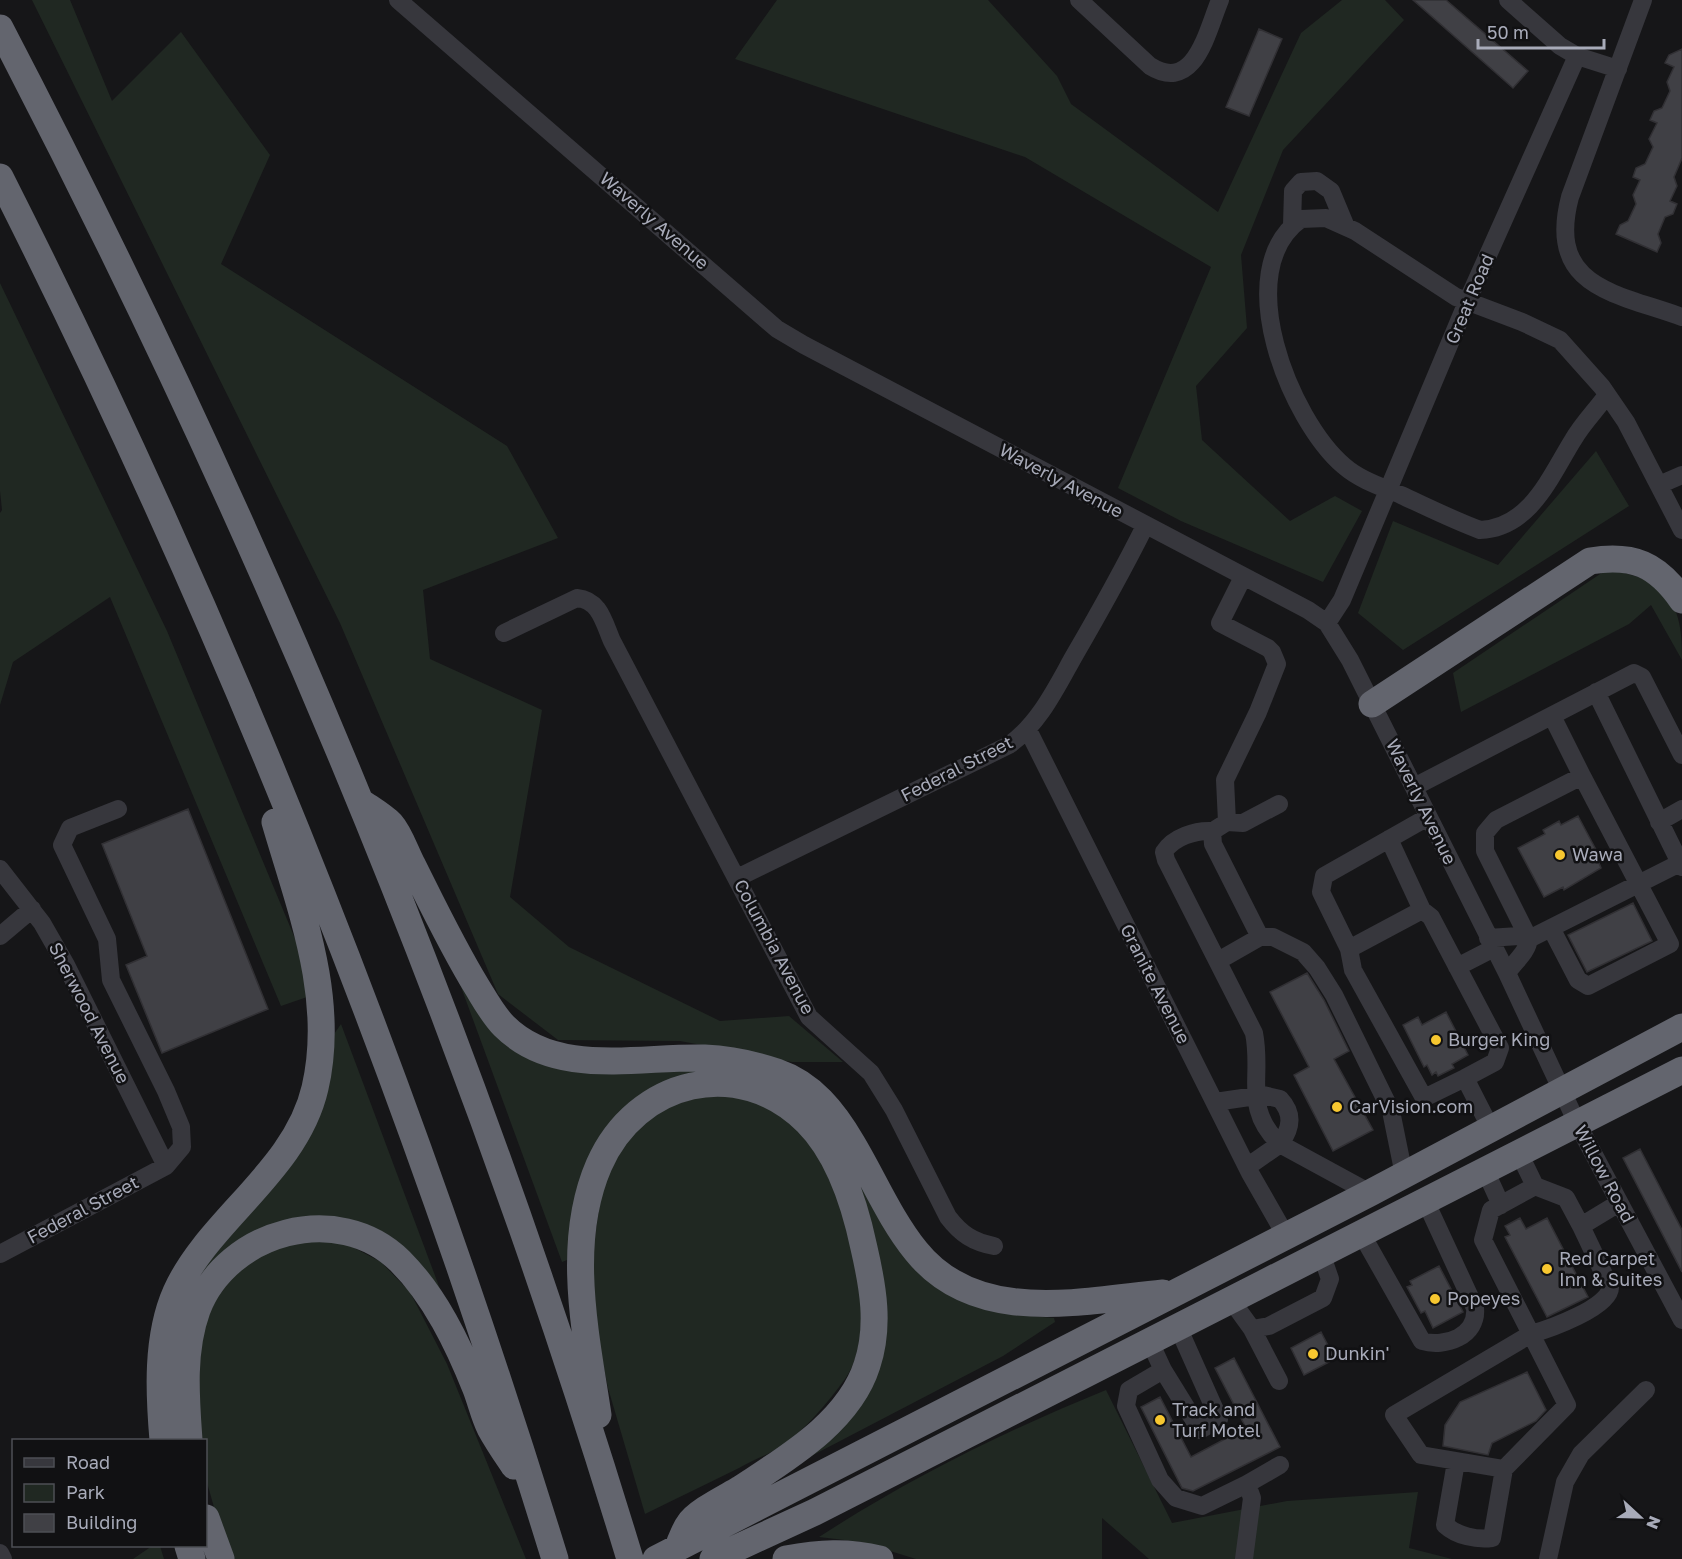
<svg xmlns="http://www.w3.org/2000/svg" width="1682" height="1559" viewBox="0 0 1682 1559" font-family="'Golos Text',sans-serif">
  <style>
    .green { fill: #202822 }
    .building { fill: #404045; stroke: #313034; stroke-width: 1.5 }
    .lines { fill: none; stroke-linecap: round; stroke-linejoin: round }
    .minor { stroke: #37373d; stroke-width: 18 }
    .highway { stroke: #63656e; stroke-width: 27 }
    .poi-dot { fill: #f7c730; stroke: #111113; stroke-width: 2 }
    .labels { text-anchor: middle; stroke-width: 5; stroke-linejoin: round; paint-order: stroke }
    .street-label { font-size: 18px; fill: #a8abb9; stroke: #111113 }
    .poi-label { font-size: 18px; fill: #a8abb9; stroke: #111113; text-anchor: start }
  </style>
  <rect width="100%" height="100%" fill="#161618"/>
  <path class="green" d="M32,0H70L112,101L181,32L270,155L221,264L507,446L558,538L423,590L430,659L542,710L510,897L569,947L720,1021L789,1016L843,1062H792L680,1041L558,1040L498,994L340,623Z
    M777,0H988L1057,76L1071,104L1218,212L1301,33L1342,0H1385L1404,20L1283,150L1241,255L1247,328L1196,386L1202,440L1290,521L1335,496L1362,511L1323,582L1181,521L1118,488L1211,267L1025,157L735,59Z
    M0,283L167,631L301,953L310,996L281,1006L110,597L13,662L0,705V513L2,510L0,491Z
    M1596,451L1629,506L1403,650L1358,613L1393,521L1498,565Z
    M1609,568C1622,573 1641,576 1653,584C1681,602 1682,632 1682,660L1651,605L1629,624L1461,712L1453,673Z
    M457,976C471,998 485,1024 505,1041C569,1095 660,1059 734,1069C754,1071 772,1079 790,1088C817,1103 833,1130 848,1156C881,1213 905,1276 969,1303C995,1314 1027,1315 1054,1318L1055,1322L1003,1356L796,1464L794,1462C822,1440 853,1417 870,1385C910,1309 863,1154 798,1102C764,1074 715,1067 674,1081C639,1092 610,1118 594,1151C577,1187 575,1222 567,1260L562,1262Z
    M341,1024L446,1305L370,1231L231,1248L178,1317L200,1272L275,1182L332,1037Z
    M706,1095C730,1097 755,1097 776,1111C789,1120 803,1133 812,1146C847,1195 883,1326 845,1379C828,1402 807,1428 783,1445C770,1454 753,1460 739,1468C708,1483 676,1499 645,1514L608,1388L594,1319L591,1264L603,1182L627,1138L661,1109Z
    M293,1241L345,1243L381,1262L410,1292L447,1364L526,1559H233L223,1539L206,1479V1440H200C193,1389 195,1303 239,1268C254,1256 276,1249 293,1241Z
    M1106,1390L1172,1523L1287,1501L1418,1492L1409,1548L1452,1559H1149L1102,1518V1559H916L861,1542L819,1537C910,1478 1005,1431 1106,1390Z
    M152,1546H160L164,1559H133Z"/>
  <path class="building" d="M1413,0H1446L1528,71L1513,88Z
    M1259,29L1282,39L1249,116L1226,107Z
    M1682,49V158L1674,177L1677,186L1670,201L1677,204L1673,214L1665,217L1658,234L1661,243L1657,252L1616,234L1620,225L1628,221L1636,204L1633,195L1640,180L1633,177L1636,168L1645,164L1653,147L1649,139L1657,123L1650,120L1654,111L1662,108L1670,91L1667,82L1674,67L1665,63L1669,55Z
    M188,809L268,1009L162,1053L126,965L147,956L102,844Z
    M1578,816L1602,861L1599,863L1601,868L1564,890L1563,887L1544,897L1518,848L1545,834L1543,830L1559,821L1561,825Z
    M1633,903L1652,941L1587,972L1568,935Z
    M1307,973L1324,1000L1349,1051L1334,1059L1373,1130L1333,1151L1294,1075L1309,1067L1270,992Z
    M1446,1012L1468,1055L1452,1064L1454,1068L1438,1076L1436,1072L1432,1075L1427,1065L1424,1067L1403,1025L1418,1017L1422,1025Z
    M1640,1149L1682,1230V1272L1623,1158Z
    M1520,1218L1526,1229L1547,1218L1588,1297L1547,1317L1505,1237L1510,1235L1505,1226Z
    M1439,1266L1463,1312L1433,1328L1425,1311L1421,1313L1407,1287L1412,1285L1410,1281Z
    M1321,1332L1335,1359L1304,1375L1291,1348Z
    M1234,1358L1280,1447L1193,1491L1182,1488L1141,1407L1160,1397L1191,1457L1246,1428L1215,1368Z
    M1527,1372L1546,1410L1536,1421L1492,1443L1488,1455L1443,1446L1445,1425L1460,1402Z"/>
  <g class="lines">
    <path class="minor" d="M398,0L777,329L804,345L1308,610L1327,623L1350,660L1507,973L1577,1123L1682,1320
      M1079,0L1150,66C1195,94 1207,31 1220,0
      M1508,0L1560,46L1577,56L1618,69
      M1643,0L1570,197C1546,288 1616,293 1682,317
      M1292,225L1293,191L1301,182L1317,181L1331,191L1346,227
      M1607,395C1596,410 1582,424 1573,440C1550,477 1530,528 1480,530C1453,520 1427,507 1401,495C1382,487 1360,480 1344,466C1290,420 1229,270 1301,219L1326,218L1355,231L1456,297L1522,322L1560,340L1602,387L1626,422L1682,530
      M1659,485L1682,475
      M1327,623L1342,600L1467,302L1577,56
      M504,633L577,598C600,600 604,623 612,641L809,1017L871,1073L894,1110L948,1217C961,1234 973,1242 994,1246
      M1596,692L1682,867
      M1552,716L1582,776
      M1028,730L1250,1173L1286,1236
      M1414,787L1634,673L1642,677L1682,755
      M1227,822L1225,780L1258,712L1277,664L1272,652L1268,648L1220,623L1243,577
      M1659,822L1682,809
      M1216,829L1227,822L1243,823L1279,804
      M1389,839L1422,910L1431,917L1500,1048L1495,1062L1465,1078L1491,1129
      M0,869L42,923L66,965L166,1166
      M737,878L1009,745C1039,724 1056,688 1074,656C1099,613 1123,570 1145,526
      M1422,910L1349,949L1353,970L1424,1098L1465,1078
      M0,936L32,909
      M1488,938L1519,936L1529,939L1680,863
      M1349,949L1321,892L1324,876L1428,817
      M1218,961L1260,937H1273L1303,952L1317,968L1334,995L1391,1111L1404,1175
      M1457,967L1494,948
      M1507,973C1515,961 1527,953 1529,939L1485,851V833L1496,820L1582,776L1670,944L1588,986L1578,980L1551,928
      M1215,1102L1263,1095L1280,1099C1294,1114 1291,1129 1280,1144L1370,1193
      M1519,1153L1535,1186
      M1247,1167L1280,1144C1242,1108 1263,1078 1254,1033L1166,860L1164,852C1173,837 1196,830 1212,831L1213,844L1260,937
      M1485,1170L1501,1205
      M1581,1226L1610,1287C1611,1307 1549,1329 1531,1334L1483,1240L1491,1210L1535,1186L1566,1198L1581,1226L1619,1203
      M1361,1233L1422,1341C1445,1348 1478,1336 1475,1308L1425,1200
      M0,1254L166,1166L182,1147L181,1127L166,1091L111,980L107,939L62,845L70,828L118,809
      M1231,1300L1252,1329L1279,1381
      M1252,1329L1269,1326L1323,1298L1330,1279L1321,1253
      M1150,1342L1163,1370L1200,1430L1219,1419L1178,1327
      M1163,1370L1129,1390L1126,1406L1160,1480L1176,1498L1202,1506L1247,1484L1252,1498L1244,1559
      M1456,1462L1445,1525C1457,1536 1477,1540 1492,1538L1504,1469L1567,1405L1531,1334L1394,1415L1421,1455L1504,1469
      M1247,1484L1280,1465
      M0,1553L3,1559
      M1548,1559L1565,1482L1581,1454L1646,1390"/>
    <path class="highway" d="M0,28C255,517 470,1031 630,1559
      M0,177C224,620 409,1085 555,1559
      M1372,704L1590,561C1633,554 1657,564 1682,600
      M361,802C371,809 383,816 391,824C400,834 406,853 413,866C433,906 453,948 477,987C485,1000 493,1015 504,1026C556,1078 639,1056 705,1058C730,1059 753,1064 777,1072C812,1084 834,1112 852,1143C873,1178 890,1219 916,1251C976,1326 1081,1301 1163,1293
      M598,1415C586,1335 565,1243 599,1165C636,1080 739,1054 807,1122C839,1154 855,1205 864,1248C873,1287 880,1326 867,1365C849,1422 787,1458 740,1489C727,1497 696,1512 689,1524C685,1529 683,1536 680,1542
      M163,1440C159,1394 156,1337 176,1292C208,1220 296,1171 315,1088C336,998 300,908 275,822
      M189,1440C186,1398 182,1351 197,1310C227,1231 338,1200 400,1261C435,1296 458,1344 476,1389C481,1402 484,1416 490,1428C497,1441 506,1454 514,1466
      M206,1518L221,1559
      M188,1546L192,1559
      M656,1559L1370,1193L1682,1027
      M713,1559L815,1512L1682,1070
      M786,1559C819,1553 847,1551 880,1559"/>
  </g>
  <g class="poi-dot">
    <circle cx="1560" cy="855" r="6"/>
    <circle cx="1436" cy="1040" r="6"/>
    <circle cx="1337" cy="1107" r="6"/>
    <circle cx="1547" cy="1269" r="6"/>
    <circle cx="1435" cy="1299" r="6"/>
    <circle cx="1313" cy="1354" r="6"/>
    <circle cx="1160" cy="1420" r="6"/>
  </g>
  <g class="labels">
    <g class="street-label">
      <text transform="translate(654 221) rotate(41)" y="6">Waverly Avenue</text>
      <text transform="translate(1470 299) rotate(-67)" y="6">Great Road</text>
      <text transform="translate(1061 481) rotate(28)" y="6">Waverly Avenue</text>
      <text transform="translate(957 769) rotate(-27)" y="6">Federal Street</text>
      <text transform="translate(1421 802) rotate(64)" y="6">Waverly Avenue</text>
      <text transform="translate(774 947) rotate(62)" y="6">Columbia Avenue</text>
      <text transform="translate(1155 984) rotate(63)" y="6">Granite Avenue</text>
      <text transform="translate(89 1013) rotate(63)" y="6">Sherwood Avenue</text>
      <text transform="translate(1604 1174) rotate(62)" y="6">Willow Road</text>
      <text transform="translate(83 1210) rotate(-28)" y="6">Federal Street</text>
    </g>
    <g class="poi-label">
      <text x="1572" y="861">Wawa</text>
      <text x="1448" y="1046">Burger King</text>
      <text x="1349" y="1113">CarVision.com</text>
      <text x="1559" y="1265">Red Carpet<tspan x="1559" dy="21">Inn &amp; Suites</tspan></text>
      <text x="1447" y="1305">Popeyes</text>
      <text x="1325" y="1360">Dunkin'</text>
      <text x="1172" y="1416">Track and<tspan x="1172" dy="21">Turf Motel</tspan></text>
    </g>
  </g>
  <rect x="12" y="1439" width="195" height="108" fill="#111113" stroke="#4d4f55" stroke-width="1.5"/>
  <rect x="24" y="1458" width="30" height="9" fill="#37373d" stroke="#4d4f55" stroke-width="1.5"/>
  <text x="66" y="1469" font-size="18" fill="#a8abb9">Road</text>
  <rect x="24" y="1484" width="30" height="18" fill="#202822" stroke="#4d4f55" stroke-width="1.5"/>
  <text x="66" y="1499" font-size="18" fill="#a8abb9">Park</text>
  <rect x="24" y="1514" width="30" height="18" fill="#404045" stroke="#4d4f55" stroke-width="1.5"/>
  <text x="66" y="1529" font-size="18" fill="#a8abb9">Building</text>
  <g transform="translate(1640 1517) rotate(112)" stroke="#111113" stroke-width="4.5" paint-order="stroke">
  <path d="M0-4.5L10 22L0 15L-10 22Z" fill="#a8abb9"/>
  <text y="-9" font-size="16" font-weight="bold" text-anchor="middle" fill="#a8abb9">N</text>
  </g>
  <path d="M1478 39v9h126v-9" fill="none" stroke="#a8abb9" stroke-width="3"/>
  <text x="1487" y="39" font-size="18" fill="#a8abb9" stroke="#111113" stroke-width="4.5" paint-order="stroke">50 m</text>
</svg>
